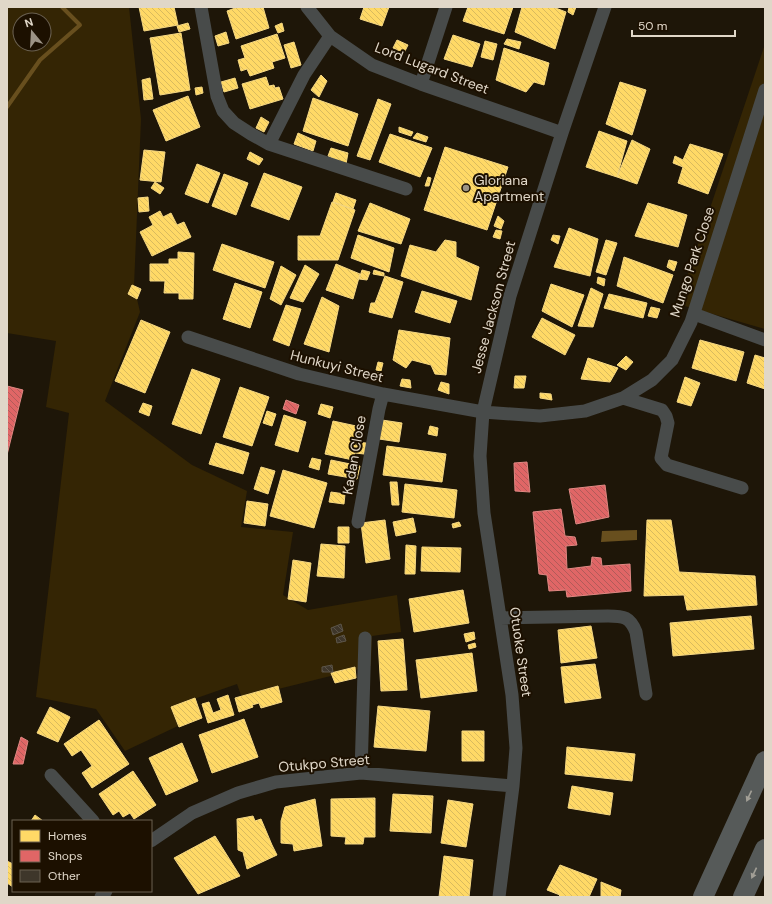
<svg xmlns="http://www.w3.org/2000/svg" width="772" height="904" viewBox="0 0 772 904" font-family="'DM Sans',sans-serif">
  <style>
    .green { fill: #342504; fill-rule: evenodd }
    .water { fill: #684f1e }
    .homes { fill: url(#homes-back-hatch); stroke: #f6d883 }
    .shops { fill: url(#shops-back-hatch); stroke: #e08883 }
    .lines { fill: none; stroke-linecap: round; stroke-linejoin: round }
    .stream { stroke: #684f1e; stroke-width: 4 }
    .building { fill: url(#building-back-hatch); stroke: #5c5549 }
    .minor { stroke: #484b4a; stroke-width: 13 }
    .highway { stroke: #565a59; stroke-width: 20 }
    .oneway { fill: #a29f96 }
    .poi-dot { fill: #9c9385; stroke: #1c1000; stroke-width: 1.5 }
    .labels { text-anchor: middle; stroke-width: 4; stroke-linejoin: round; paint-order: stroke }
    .street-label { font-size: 14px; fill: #e0d7c8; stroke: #1c1000 }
    .poi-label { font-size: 14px; fill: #e0d7c8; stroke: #1c1000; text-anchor: start }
  </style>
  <defs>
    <pattern id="homes-back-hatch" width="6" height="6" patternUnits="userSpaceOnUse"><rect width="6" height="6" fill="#ffd966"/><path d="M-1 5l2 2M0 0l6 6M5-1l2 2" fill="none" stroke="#d9ba5e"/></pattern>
    <pattern id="shops-back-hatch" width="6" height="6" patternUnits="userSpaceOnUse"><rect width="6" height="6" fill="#e06666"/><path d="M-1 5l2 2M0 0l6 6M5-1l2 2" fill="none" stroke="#b15b59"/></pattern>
    <pattern id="building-back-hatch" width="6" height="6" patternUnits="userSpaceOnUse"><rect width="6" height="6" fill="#3e362a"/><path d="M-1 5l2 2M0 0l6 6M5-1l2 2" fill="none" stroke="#5a5247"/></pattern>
  </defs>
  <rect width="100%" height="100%" fill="#1e1608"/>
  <path class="green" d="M7,7H129L141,119L134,286L140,312L105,401L192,465L247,491L241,527L293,532L283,595L308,610L397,595L401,632L372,636L371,666L242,698L237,684L174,706L180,725L125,751L96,709L36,697L69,413L46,407L56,341L7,333ZM20,20H44V44H20Z
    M765,44V329L678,304Z"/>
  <path class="water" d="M637,530V540L601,542L602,531Z"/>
  <path class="homes" d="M139,7H174L178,25L144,31Z
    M238,7H263L269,28L236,39L227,11Z
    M364,7H389L382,26L360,19Z
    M468,7H513L504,34L463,21Z
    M522,7H553L566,12L555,49L515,32Z
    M569,7H576L573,15L568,12Z
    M188,23L190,29L179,32L177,26Z
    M282,23L284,31L278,33L275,26Z
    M226,32L229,43L218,46L215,36Z
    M181,33L190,90L160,95L150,38Z
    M277,34L285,58L272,62L274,68L250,76L247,69L241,71L238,60L245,58L241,46Z
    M453,35L480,44L472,67L444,59Z
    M507,39L521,42L519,49L504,44Z
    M397,40L408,45L404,53L393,48Z
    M485,41L497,44L493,60L481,57Z
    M294,42L301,65L291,68L284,45Z
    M504,48L549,63L544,85L534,82L526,92L496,80Z
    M321,75L327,81L319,97L311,90Z
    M266,77L269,86L274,85L275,88L279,87L283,99L250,109L242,84Z
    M150,78L153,99L144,100L142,80Z
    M235,78L238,88L224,92L221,82Z
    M620,82L646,90L632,135L606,124Z
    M202,87L203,93L196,95L195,88Z
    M188,96L200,127L166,141L153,110Z
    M313,98L358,114L348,146L303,131Z
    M378,99L391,104L370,160L357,156Z
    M261,117L269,122L264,132L256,128Z
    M399,127L413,132L411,136L399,132Z
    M599,131L627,141L617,177L586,167Z
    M298,133L316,141L313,151L294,144Z
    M417,133L428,137L426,142L413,138Z
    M390,134L432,148L420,177L379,162Z
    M632,140L650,149L637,184L617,177Z
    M690,144L723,154L708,194L678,183L683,167L673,163L675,156L683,160Z
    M445,147L508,167L487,230L424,210Z
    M331,148L348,153L346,164L328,156Z
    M144,150L165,152L161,182L140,180Z
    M250,152L263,159L259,165L247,159Z
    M197,164L220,173L208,203L185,194Z
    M264,173L302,187L289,220L251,206Z
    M224,174L248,183L236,215L212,206Z
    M428,177L431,178L429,186H425Z
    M155,182L164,188L160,194L151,188Z
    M336,193L356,200L353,209L333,202Z
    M148,197L149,211L139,212L138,198Z
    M332,202L355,210L338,260H298V236H320Z
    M370,203L410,219L401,244L358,231Z
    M648,203L687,215L678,247L635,236Z
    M160,211L163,217L171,213L177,225L184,222L191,237L152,256L140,232L153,225L149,217Z
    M498,216L504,221L501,229L494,226Z
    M569,228L598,239L590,276L554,267Z
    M496,230L502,231L500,239L493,237Z
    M358,235L394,248L389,272L351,258Z
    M553,235L560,236L558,244L551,240Z
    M445,240L456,242V257L479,267L471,300L401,276L410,245L436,252Z
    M606,240L617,243L606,275L596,272Z
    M222,244L274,262L265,288L213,270Z
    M178,252L194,253L193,299H179V293H164L165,281H150V264H169V259H178Z
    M624,257L673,275L663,303L617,286Z
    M669,260L677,262L674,271L667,267Z
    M336,264L360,274L353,299L326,290Z
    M305,265L319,274L303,302L290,298Z
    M281,266L296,275L281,305L270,299Z
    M362,270L370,272L367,280L359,279Z
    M374,270L384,273V276L373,274Z
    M385,276L403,282L392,318L369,312L371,303H375Z
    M598,277L605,279L604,286L597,283Z
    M235,283L262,292L250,328L223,319Z
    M551,284L584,295L572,327L542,311Z
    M132,285L141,289L137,299L128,294Z
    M591,288L603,294L593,327L578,326Z
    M422,291L457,301L450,323L415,312Z
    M609,294L647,303L643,318L604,308Z
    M322,297L339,306L329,352L304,344Z
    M286,305L301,309L289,346L273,340Z
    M651,307L660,309L657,318L648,316Z
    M542,318L575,335L565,355L532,337Z
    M141,320L170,332L145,393L115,381Z
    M399,330L450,338L446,375L435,374L431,365L412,360L406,368L393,360Z
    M700,340L744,352L736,381L692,368Z
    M755,355L765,358V389L747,383Z
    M626,356L633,362L626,370L617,365Z
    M588,358L618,368L610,382L581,379Z
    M378,362L383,363L381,371L376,370Z
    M192,369L220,379L201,434L172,424Z
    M374,372L379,373V381L372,380Z
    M515,376H526L524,388H514Z
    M685,377L700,383L691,406L677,402Z
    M402,379L410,380L411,388L400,386Z
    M441,382L449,384V394L438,390Z
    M240,387L269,397L252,446L223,437Z
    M540,393L551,394L552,400L540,398Z
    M143,403L152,406L149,416L139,412Z
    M321,404L333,407L330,418L318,414Z
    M267,411L276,414L272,426L263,423Z
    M284,415L306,422L298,452L275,445Z
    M382,420L402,423L399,442L379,439Z
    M333,421L361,427L353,460L325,454Z
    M430,426L438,428L437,436L428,434Z
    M357,442L366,443L364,454L355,453Z
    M216,443L249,453L243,474L209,464Z
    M387,446L446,454L442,482L383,475Z
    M312,458L321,460L319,470L309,467Z
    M331,460L360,466L357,479L328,474Z
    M261,467L275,471L268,494L254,489Z
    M283,470L327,483L314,528L270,516Z
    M390,482H397L399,505H392Z
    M405,484L457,490L454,518L402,512Z
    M331,492L345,494L344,504L329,502Z
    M247,501L268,504L265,526L244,523Z
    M413,518L416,532L396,536L393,522Z
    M385,520L390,559L366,563L361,523Z
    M647,520H671L679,572L755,576L757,605L687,610L684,595L644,596Z
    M459,522L461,526L453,528L452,524Z
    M338,527H349V543H338Z
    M321,544L345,546L344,578L317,576Z
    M406,545L416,546L415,574H405Z
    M422,547L461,548L460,572L421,571Z
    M293,560L311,563L306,602L288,599Z
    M463,590L469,623L414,632L409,599Z
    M751,616L754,649L673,656L670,623Z
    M591,626L597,658L561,663L558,630Z
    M474,632L475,639L466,642L464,634Z
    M403,639L407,690L381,691L378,641Z
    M475,643L476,647L469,649L468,645Z
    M472,653L477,691L421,698L416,660Z
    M595,664L601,698L565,703L561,667Z
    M355,667L356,678L335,683L331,673Z
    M278,686L282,702L261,708L259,703L252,705L253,707L239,712L235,698Z
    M228,695L234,715L208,723L202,704L209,702L213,713L221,710L217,699Z
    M195,698L202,718L179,727L171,707Z
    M378,706L430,711L426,751L374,747Z
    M50,707L70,717L58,742L37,733Z
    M244,719L258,757L212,773L199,735Z
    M99,720L129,764L92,788L82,773L92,766L81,750L72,756L64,744Z
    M462,731H484V761H462Z
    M182,743L198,781L166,795L149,758Z
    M567,747L635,754L632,781L565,774Z
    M133,771L156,805L134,819L130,813L123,817L119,811L113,815L99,794Z
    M572,786L613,793L610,815L568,808Z
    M393,794L433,796L431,833L390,831Z
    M375,798V837H364L363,844H345L346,837L331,836V799Z
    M315,799L322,846L294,851L293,844L281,843V821L285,807Z
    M448,800L473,804L466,847L441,843Z
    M35,815L43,821H31Z
    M253,816L255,821L261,819L272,845L277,855L247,869L243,852L238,850L237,819Z
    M215,836L240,876L198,894L174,858Z
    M444,856L473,860L469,897H439Z
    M7,861L13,864V887L7,883Z
    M560,865L597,879L589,897H558L560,895L547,890Z
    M601,882L621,890L620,897L601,896Z"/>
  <path class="shops" d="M7,386L23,390L7,455Z
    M286,400L299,405L296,414L283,409Z
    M527,462L530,492L515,491L514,463Z
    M605,485L609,517L576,524L569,489Z
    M561,509L565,536L575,537L577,545L566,546L567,569L591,566L592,557L601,558L602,566L630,564L631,591L567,597L566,590L549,591L547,575L539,574L533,512Z
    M21,737L28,741L23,764H13Z"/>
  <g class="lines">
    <path class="stream" d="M7,107L40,60L80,25L62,7"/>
  </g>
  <path class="building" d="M341,624L343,631L333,635L331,628Z
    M344,635L346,641L337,643L336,638Z
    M332,665L333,672H322V667Z"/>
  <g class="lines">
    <path class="minor" d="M201,7L217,96L223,111L234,123L251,134L269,144L406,189
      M307,7L330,36L372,65L421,84L562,133
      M421,84L446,7
      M269,144L304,75L330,36
      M694,314L765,340
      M188,337L299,374L383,394L483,412L540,416L585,411L623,398L652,380L672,360L691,322L765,90
      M623,398L662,410L666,416L668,423L661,458L667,465L742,488
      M358,522L379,409L383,394
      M500,618L608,616C624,616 630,617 636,632L646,694
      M361,773L365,638
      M51,775L93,821
      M151,841L192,813L238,793L276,782L361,773L513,786
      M101,897L106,891
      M499,897L513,786L516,748L512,695L484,513L480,456L483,412L510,296L562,133L605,7"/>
    <path class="highway" d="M703,897L765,761
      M743,897L765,849"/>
  </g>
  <defs><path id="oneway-solid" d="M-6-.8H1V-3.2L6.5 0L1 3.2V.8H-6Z"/></defs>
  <g class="oneway">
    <use href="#oneway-solid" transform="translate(749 796) rotate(115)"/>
    <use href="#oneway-solid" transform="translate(754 873) rotate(115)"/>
  </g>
  <circle class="poi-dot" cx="466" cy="188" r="4"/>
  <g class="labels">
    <g class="street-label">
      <text transform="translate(432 68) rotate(21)" y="5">Lord Lugard Street</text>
      <text transform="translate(692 262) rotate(-72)" y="5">Mungo Park Close</text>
      <text transform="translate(493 307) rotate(-75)" y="5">Jesse Jackson Street</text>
      <text transform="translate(337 366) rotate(14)" y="5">Hunkuyi Street</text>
      <text transform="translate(354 455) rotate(-80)" y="5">Kadan Close</text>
      <text transform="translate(521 652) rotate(82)" y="5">Otuoke Street</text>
      <text transform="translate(324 763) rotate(-5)" y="5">Otukpo Street</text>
    </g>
    <g class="poi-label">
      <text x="474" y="185">Gloriana<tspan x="474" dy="16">Apartment</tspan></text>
    </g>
  </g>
  <rect width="772" height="904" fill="none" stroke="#e0d7c8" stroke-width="16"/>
  <rect x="12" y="820" width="140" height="72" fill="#1c1000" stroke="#6a6050"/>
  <rect x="20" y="830" width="20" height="12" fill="#ffd966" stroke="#6a6050"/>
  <text x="48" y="840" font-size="12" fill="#e0d7c8">Homes</text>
  <rect x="20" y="850" width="20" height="12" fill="#e06666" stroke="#6a6050"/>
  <text x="48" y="860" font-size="12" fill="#e0d7c8">Shops</text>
  <rect x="20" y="870" width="20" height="12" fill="#3e362a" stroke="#6a6050"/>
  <text x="48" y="880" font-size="12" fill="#e0d7c8">Other</text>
  <g transform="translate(32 32) rotate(342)"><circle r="19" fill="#1c1000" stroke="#6a6050"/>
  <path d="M0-3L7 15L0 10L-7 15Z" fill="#9c9385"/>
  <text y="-6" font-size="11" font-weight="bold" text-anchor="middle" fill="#e0d7c8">N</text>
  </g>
  <path d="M632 30v6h103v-6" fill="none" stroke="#e0d7c8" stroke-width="2"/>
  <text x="638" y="30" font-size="12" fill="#e0d7c8" stroke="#1c1000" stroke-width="3" paint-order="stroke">50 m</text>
</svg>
